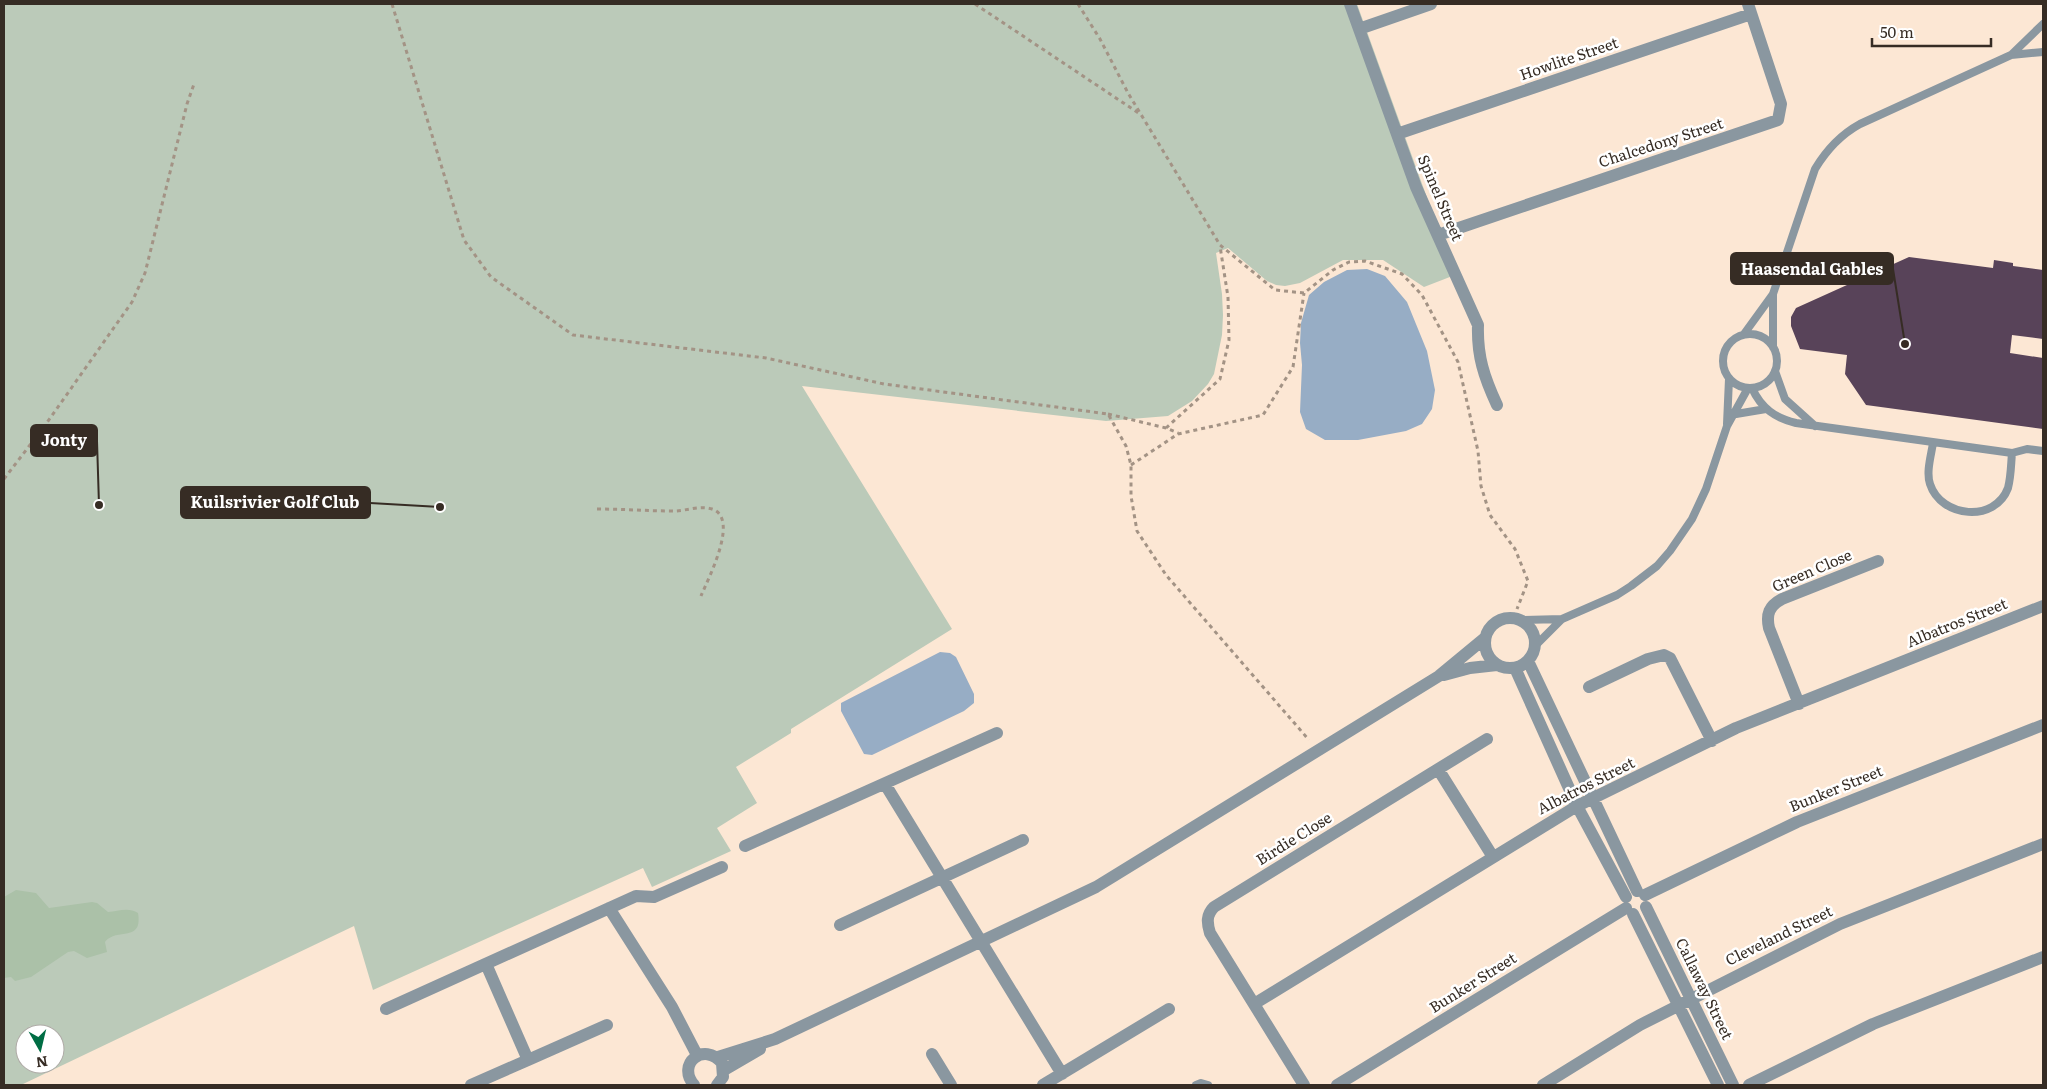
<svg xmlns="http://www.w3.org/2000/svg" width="2047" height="1089" viewBox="0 0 2047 1089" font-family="Literata,serif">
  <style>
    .green { fill: #bbcab9; fill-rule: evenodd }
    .forest { fill: #abc1a8 }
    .water { fill: #97adc5 }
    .building { fill: #584359 }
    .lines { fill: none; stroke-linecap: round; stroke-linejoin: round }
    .path { stroke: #a39385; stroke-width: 3; stroke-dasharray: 4 4; stroke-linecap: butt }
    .service { stroke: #8a97a0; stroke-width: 8 }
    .minor { stroke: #8a97a0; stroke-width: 12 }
    .labels { text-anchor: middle; stroke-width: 5; stroke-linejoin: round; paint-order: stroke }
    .street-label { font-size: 15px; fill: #362c24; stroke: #fff }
    .leader { fill: none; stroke: #362c24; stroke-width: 2 }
    .callout-dot { fill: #362c24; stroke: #fff; stroke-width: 2 }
    .callout { fill: #362c24; stroke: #362c24; stroke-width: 2 }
    .callout-label { font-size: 16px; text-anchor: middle; font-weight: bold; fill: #fff }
  </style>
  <rect width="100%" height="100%" fill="#fce7d4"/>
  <path class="green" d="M4,4H1357L1455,275L1424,287L1383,260H1343L1300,283L1285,286L1276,285L1267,281L1228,248L1216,253L1222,294L1223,315L1222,335L1214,374L1208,384L1192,401L1168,416L1106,421L802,386L952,629L791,729V733L736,767L757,803L717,828L731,851L652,887L643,868L373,990L354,926L21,1085H4ZM25,1034H55V1064H25Z"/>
  <path class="forest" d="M16,890L36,893L49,908L92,902L97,903L108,912C118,911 129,907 138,913C143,943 117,927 105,942L107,952L87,958L74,951L68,952L31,977L15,981L11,977L4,978V897Z"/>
  <path class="water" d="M1367,269L1385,276L1407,302L1427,351L1435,390L1432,409L1422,424L1406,431L1358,440H1325L1306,429L1300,412L1302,365L1300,343L1301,323L1309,295L1324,282L1347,270Z
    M940,652L950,653L956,657L974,694V703L964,711L872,755L864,754L841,711V703Z"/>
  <path class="building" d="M1909,257L1993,268L1994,260L2013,263V266L2043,270V339L2012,335L2010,353L2043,358V429L1866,405L1845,374L1847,355L1800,349L1791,326V317L1796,308Z"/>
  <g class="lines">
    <path class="path" d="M392,4L464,240L491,277L573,335L766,358L884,384L1108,414L1126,446L1131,465V496L1137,531L1166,575L1309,740
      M975,4L1140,114
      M1078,4L1100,39L1128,93L1220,245L1275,290L1304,293L1333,270L1349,262L1365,261L1402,274L1422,295L1458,362L1478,451L1481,486L1490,515L1515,549L1528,581L1517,609
      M1108,414L1166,428L1178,433
      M1166,428L1220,379L1229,340L1228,297L1220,246
      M1131,465L1178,434L1263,415L1293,367L1304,293
      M4,479L46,424L132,302L145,273L187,104L194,84
      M597,509C623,509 648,511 674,511C686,511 700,505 712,509C740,518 708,579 701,596"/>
    <path class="service" d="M2011,55L2043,24
      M1773,294V347
      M1723 361a27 27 0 1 1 54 0a27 27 0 1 1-54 0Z
      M1744,334L1773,294L1815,169C1827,149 1840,135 1860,124L2011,55L2043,52
      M1775,371L1785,399L1815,426
      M1752,388C1761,408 1775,418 1796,423L2012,453L2027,449L2043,451
      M1736,414L1766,409
      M1727,424L1729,379
      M1933,443C1931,456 1926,472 1930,484C1941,518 1995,523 2008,488C2011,477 2011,464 2012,453
      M1519,620L1562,619
      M1535,646L1562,619L1617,595L1631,586L1657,566L1670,551L1692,519L1706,489L1727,426L1748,388
      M1196,1085L1201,1083L1208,1085"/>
    <path class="minor" d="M1350,4L1416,187L1478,325C1477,356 1484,377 1497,405
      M1359,29L1431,4
      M1397,134L1751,14
      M1438,235L1778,120L1781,104L1748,4
      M1485 643a25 25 0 1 1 50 0a25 25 0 1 1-50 0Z
      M1528,661L1637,891
      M1515,668L1577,806L1626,897
      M1444,675L1470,668L1497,665
      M1589,687L1648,659L1664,655L1670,658L1712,741
      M1799,704L1769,628C1766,614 1769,606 1782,599L1878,561
      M1438,769L1493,857
      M885,784L1062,1074
      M745,846L997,733
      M1645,895L1797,822L2043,725
      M1646,907L1733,1085
      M609,908L672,1007L697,1055
      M1633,914L1718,1085
      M840,925L1023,840
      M1254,1004L1577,806L1736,728L2043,606
      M386,1009L636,896L654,897L722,867
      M932,1054L951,1085
      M718,1057L775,1039L1096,887L1439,676L1485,638
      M528,1060L607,1025
      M724,1070L760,1049
      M471,1085L528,1060L486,964
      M694,1085C676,1064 704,1041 722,1063L723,1077L717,1085
      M1043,1085L1169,1009
      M1304,1085L1210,933C1207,923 1206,915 1214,907L1487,739
      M1337,1085L1626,908
      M1543,1085L1640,1025L1840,924L2043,844
      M1749,1085L1873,1024L2043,957"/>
  </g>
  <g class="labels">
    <g class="street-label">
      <text transform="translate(1569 59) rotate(-19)" y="5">Howlite Street</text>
      <text transform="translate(1661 143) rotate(-18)" y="5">Chalcedony Street</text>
      <text transform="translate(1440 198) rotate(67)" y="5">Spinel Street</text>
      <text transform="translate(1812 571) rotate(-23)" y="5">Green Close</text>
      <text transform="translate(1957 623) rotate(-22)" y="5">Albatros Street</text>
      <text transform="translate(1586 786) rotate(-27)" y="5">Albatros Street</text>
      <text transform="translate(1836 789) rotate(-22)" y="5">Bunker Street</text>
      <text transform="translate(1294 839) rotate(-32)" y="5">Birdie Close</text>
      <text transform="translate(1779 936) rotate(-26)" y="5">Cleveland Street</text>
      <text transform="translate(1473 983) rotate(-32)" y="5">Bunker Street</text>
      <text transform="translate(1704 989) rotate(64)" y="5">Callaway Street</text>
    </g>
  </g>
  <path class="leader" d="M1905 344L1893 269M99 505L97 441M440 507L370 503"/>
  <g class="callout-dot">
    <circle cx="1905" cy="344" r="5"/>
    <circle cx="99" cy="505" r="5"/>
    <circle cx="440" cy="507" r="5"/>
  </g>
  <g class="callout">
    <rect x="1731" y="253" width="162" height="31" rx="5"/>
    <rect x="31" y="425" width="66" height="31" rx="5"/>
    <rect x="181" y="487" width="189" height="31" rx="5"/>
  </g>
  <g class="callout-label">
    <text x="1812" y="275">Haasendal Gables</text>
    <text x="64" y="446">Jonty</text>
    <text x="275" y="508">Kuilsrivier Golf Club</text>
  </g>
  <rect width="2047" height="1089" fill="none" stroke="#362c24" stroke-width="10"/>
  <g transform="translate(40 1049) rotate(172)"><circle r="24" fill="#ffffff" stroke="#afaba7"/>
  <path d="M0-4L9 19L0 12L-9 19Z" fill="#006d44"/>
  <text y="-8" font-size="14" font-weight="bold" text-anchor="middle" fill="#362c24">N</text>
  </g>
  <path d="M1872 38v8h119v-8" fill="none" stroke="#362c24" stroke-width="2.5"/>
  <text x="1880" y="38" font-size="15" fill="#362c24" stroke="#ffffff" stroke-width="4" paint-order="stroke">50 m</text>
</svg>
